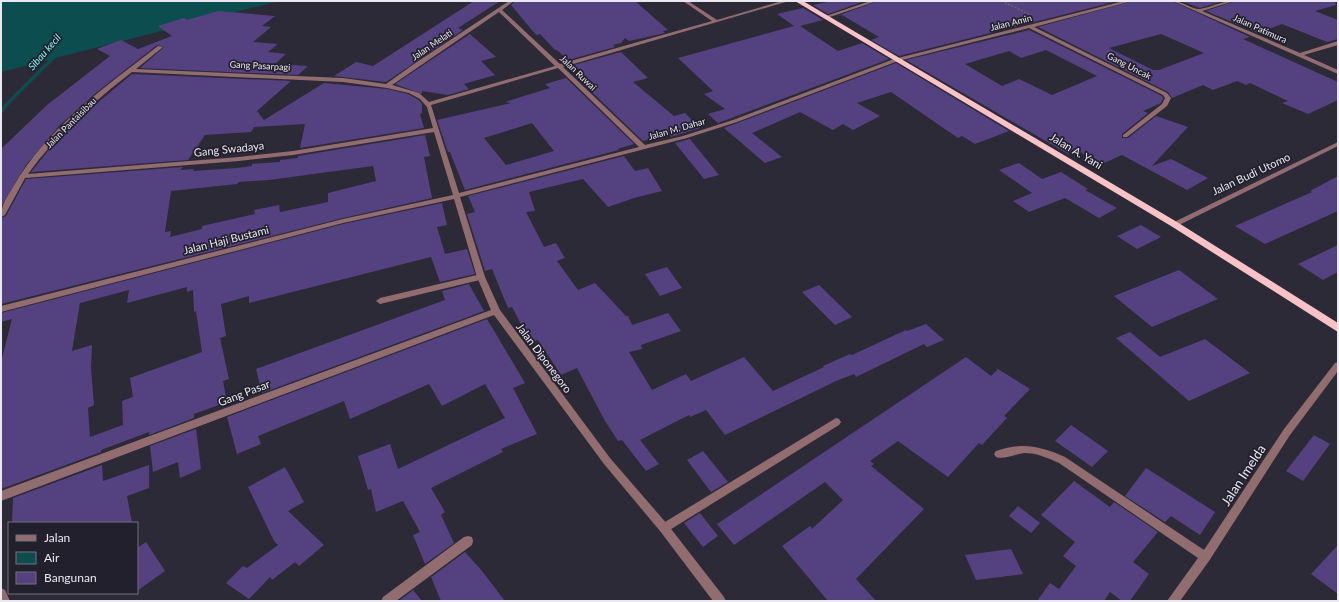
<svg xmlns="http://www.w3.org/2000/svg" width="1339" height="602" viewBox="0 0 1339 602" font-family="Lato,sans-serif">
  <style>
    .water { fill: #0c4d50 }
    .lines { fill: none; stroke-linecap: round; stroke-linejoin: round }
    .stream-far1 { stroke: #0c4d50; stroke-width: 3.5 }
    .stream { stroke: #0c4d50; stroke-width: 4 }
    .building { fill: #54417f; fill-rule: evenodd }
    .path { stroke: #686571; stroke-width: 1.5; stroke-dasharray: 2 1.5; stroke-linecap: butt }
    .service { fill: #916d6f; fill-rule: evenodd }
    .minor { fill: #916d6f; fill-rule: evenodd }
    .trunk { fill: #f9c2c6; fill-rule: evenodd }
    .labels { text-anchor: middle; stroke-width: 3.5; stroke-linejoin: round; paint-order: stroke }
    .far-street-label { font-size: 9px; fill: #eae8f1; stroke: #23202d }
    .far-water-label { font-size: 10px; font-style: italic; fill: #81f4f9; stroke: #23202d }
    .street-label { font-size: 11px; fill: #eae8f1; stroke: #23202d }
    .near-street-label { font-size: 13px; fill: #eae8f1; stroke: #23202d }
  </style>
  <rect width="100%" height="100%" fill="#2d2a37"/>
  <path class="water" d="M1,1H279L1,72Z"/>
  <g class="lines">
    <path class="stream-far1" d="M6,105L56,55"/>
    <path class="stream" d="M1,111L7,104"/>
  </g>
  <path class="building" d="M474,1H500L458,28L463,30L386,82L334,76L356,62L373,66Z
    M515,1H635L668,30L663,31L665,33L629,41L625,38L621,43L613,45L615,47L568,60L557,50H555L540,34L536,35L511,5Z
    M832,1H865L828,14L813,5Z
    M878,1H1118L899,56L871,40L879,37L842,15L837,16Z
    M1133,1H1172L1250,37L1243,39L1338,82V100L1308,114L1282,103L1288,101L1250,83L1246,85L1237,81L1213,90L1203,85L1172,98L1168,92L1038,27ZM1161,34L1204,53L1159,70H1153L1109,48Z
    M1181,1H1223L1200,8Z
    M1235,1H1335L1336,5L1315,11L1338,20V39L1327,42L1282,24L1258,33L1206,11Z
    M803,8L823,20L800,26L838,51L862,43L889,59L718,123L708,114L725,109L704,94L713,91L678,58L794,26L777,14Z
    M218,11L275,16L262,26L271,27L253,42L278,44L268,52L286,54L275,64L308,66L298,75L140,68L164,47L157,45L97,92L59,126L26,165L1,207V149L47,105L110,56L97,49L121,40L138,49L172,36L158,26L184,18L187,20Z
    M1029,30L1162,96L1163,98L1161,103L1143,111L1148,113L1122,134V138H1128L1156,116L1188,127L1152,166L1171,159L1208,178L1187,190L1122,155L1100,165L1077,150L1068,154L906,60ZM1046,50L1097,76L1052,95L1019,79L1002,86L965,64L1009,51L1021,58Z
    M470,34L496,57L481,61L495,75L464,84L469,89L448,95L422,91V94L395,84Z
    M621,52L648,78L633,82L674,116L685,113L700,128L671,137L669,135L643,141L574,75L582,72L574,65Z
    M896,63L1009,131L975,144L962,136L958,138L891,92L857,103L880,116L853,130L843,124L833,130L800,112L752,133L782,157L765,163L724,128Z
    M132,74L291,81L257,111L264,120L324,83L387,89L408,94L419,100L422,104V113L420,114L424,128L300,148L305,124L254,127L251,132L205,135L188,160L31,172L52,146L77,120Z
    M566,78L634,144L618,149L619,150L465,190L450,152H448L437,120L511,103L505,102L550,88L545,84ZM532,123L554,151L506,165L484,138Z
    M425,135L430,156L424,157L432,198L343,218L1,304V218L6,216L26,179L183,167L180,170L194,169L193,171L237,168L252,166V164L280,162V160L298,158V156ZM373,166L376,181L328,193V202L280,212L279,205L254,210L255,214L202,226V229L170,237L171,231L165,232L171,191L237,184L239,182L269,180Z
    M690,139L719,175L704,179L675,143Z
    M624,156L635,171L648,168L662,191L634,198L608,207L583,179L529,192L535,211L526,212L544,247L556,243L565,258L557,261L578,290L595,283L626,316H628L632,325L668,313L681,331L641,345L642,349L629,352L652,390L686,374L691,381L744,357L773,391L824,367L823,366L850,354L852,355L906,330L907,331L926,324L944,340L927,347L924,344L856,377L854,374L836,381L725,435L706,410L690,417L689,415L640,440L659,464L646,471L622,440L618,441L605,421L577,368L561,375L538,340L530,342L512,307L508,308L492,269L485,271L467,214L475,212L468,196Z
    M1019,163L1042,179L1061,172L1088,189L1085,190L1117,208L1099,218L1065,198L1029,212L1013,201L1032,193L999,170Z
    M1338,176V211L1265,244L1235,226L1312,192L1310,191Z
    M442,203L447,225L437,227L445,254L467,249L475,274L440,282L431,257L249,303V296L221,304L226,336L220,338L229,379L223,381L227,402L194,414V418L149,435V432L101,450V452L1,489V362L12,319L1,322V313L343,224ZM187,287V292L193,290L194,312L196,311L202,352L130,378L133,397L122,401L123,425L90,437L88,408L94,405L91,368L92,345L72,351L80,303L129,290L127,303Z
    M1141,225L1161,237L1137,249L1117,236Z
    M1338,245V272L1323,280L1298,264Z
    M667,267L682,288L660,296L645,274Z
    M1179,270L1218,299L1152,327L1114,296Z
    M469,284L484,311L262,393L256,369L445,300L442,291Z
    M819,285L852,317L835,325L802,292Z
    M487,319L525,383L513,388L537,434L501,449L503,452L431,488L445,512L441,515L454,543L425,564L413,535L420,532L403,501L376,512L371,489L368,490L358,456L390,444L398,469L505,418L485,384L442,406L429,384L350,419L344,401L258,436L261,444L237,454L227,417Z
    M1130,332L1160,357L1205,339L1250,373L1189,401L1116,338Z
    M966,357L991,376L998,369L1030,389L1004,416L1007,418L982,445L979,443L948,477L898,441L870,461L874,464L871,466L924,509L856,579L876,601H828L782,546L810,526L812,529L843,500L825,482L734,545L717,524Z
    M1071,425L1108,451L1092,467L1055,441Z
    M196,429L201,469L180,478L178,462L153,472L150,446Z
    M1314,435L1330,444L1303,481L1286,471Z
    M703,451L728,482L711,492L687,460Z
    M102,465L103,481L149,465V488L127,496L132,523H12L13,498Z
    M285,467L304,502L288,511L324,545L299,566L295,562L272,580L270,577L249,599L226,583L243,566L247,568L278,545L274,541L248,487Z
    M1146,468L1215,512L1200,535L1171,516L1165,522L1125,496Z
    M1074,481L1110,507L1114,502L1158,532L1133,562L1149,574L1130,601H1122L1110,592L1104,601H1037L1050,583L1059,589L1076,566L1063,556L1075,542L1041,515Z
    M1018,506L1040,523L1031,533L1009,516Z
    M700,513L718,536L703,547L684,523Z
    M146,542L165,571L137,591V548Z
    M1338,545V594L1311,574Z
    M1011,549L1023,574L976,580L965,555Z
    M465,552L482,571L505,601H441L431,577Z
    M413,590L422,601H399Z"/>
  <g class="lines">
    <path class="path" d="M1002,1L1031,15"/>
    <path class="service" d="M870,1H877L827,18L823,17Z
      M481,274L484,275L485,277L484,279L380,304L376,301L380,298Z
      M836,418L839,419L841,422L839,425L668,531L664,533L660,531L659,528L660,525Z"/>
    <path class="minor" d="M509,1H514L502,10L560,64L712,21L683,1H688L717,20L782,1H789L563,67L645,145L683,136L733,120L894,59L1124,1H1132L1034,27L1167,93L1171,98L1167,106L1127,137H1123V135L1162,104L1165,98L1163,95L1029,28L898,61L737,122L687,138L460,197L485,277L500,310L610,458L668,525L724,597L726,601H713L660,531L604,464L494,315L1,501V491L491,310L477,277L454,199L343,223L1,312V306L343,219L453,195L434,132L293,155L239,161L25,178L5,215L1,217C1,205 7,197 13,187C47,128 105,87 158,46L163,47L136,69L343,78L386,84L414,64ZM499,12L555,66L429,102L419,93L392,85ZM558,68L639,147L459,193L431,105ZM132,72L343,82L387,88L409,93L420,99L427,107L433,128L293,151L239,157L28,174C57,134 93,102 132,72Z
      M1173,1C1182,1 1193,10 1200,9C1212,7 1222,1 1234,1L1202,11L1300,53L1338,41V45L1304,55L1338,70V74Z
      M1338,142V146L1177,226H1171L1170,224Z
      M1338,362V371L1290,435L1209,561L1180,601H1167L1198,558L1059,463C1048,458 1037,453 1024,453C1015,454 1004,460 996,457L994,454L996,451C1022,442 1040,446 1065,457L1204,550L1284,429L1335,363Z
      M468,536L472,537L473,541L472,545L396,601H381L383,597L464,537Z
      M1,588L5,590L10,601H1Z"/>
    <path class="trunk" d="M795,1H803L1177,222L1338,323V332L1171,226Z"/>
  </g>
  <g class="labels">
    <g class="far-street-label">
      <text transform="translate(1011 23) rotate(-14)" y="3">Jalan Amin</text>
      <text transform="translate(1260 29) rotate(24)" y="3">Jalan Patimura</text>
      <text transform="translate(432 45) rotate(-34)" y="3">Jalan Melati</text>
      <text transform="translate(260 66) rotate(3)" y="3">Gang Pasarpagi</text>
      <text transform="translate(1129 66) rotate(27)" y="3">Gang Uncak</text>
      <text transform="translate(578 73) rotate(44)" y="3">Jalan Ruwai</text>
      <text transform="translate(71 123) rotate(-45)" y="3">Jalan Pantaisibau</text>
      <text transform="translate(677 129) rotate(-16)" y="3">Jalan M. Dahar</text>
    </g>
    <g class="far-water-label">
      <text transform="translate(44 52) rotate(-49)" y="4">Sibau kecil</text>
    </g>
    <g class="street-label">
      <text transform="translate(229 149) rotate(-6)" y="4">Gang Swadaya</text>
      <text transform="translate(1076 151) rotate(31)" y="4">Jalan A. Yani</text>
      <text transform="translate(1251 174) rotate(-25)" y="4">Jalan Budi Utomo</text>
      <text transform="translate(226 240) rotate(-14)" y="4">Jalan Haji Bustami</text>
      <text transform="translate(544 358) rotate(53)" y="4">Jalan Diponegoro</text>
      <text transform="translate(244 393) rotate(-21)" y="4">Gang Pasar</text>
    </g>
    <g class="near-street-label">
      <text transform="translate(1243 475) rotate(-57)" y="5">Jalan Imelda</text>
    </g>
  </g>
  <rect width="1339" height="602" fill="none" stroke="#eae8f1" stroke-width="4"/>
  <rect x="8" y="522" width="130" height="72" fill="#23202d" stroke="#73707b"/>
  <rect x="16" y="535" width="20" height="6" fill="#916d6f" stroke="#73707b"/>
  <text x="44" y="542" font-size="12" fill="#eae8f1">Jalan</text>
  <rect x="16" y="552" width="20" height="12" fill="#0c4d50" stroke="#73707b"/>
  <text x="44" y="562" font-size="12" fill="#eae8f1">Air</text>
  <rect x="16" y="572" width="20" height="12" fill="#54417f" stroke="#73707b"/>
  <text x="44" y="582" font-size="12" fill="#eae8f1">Bangunan</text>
</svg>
